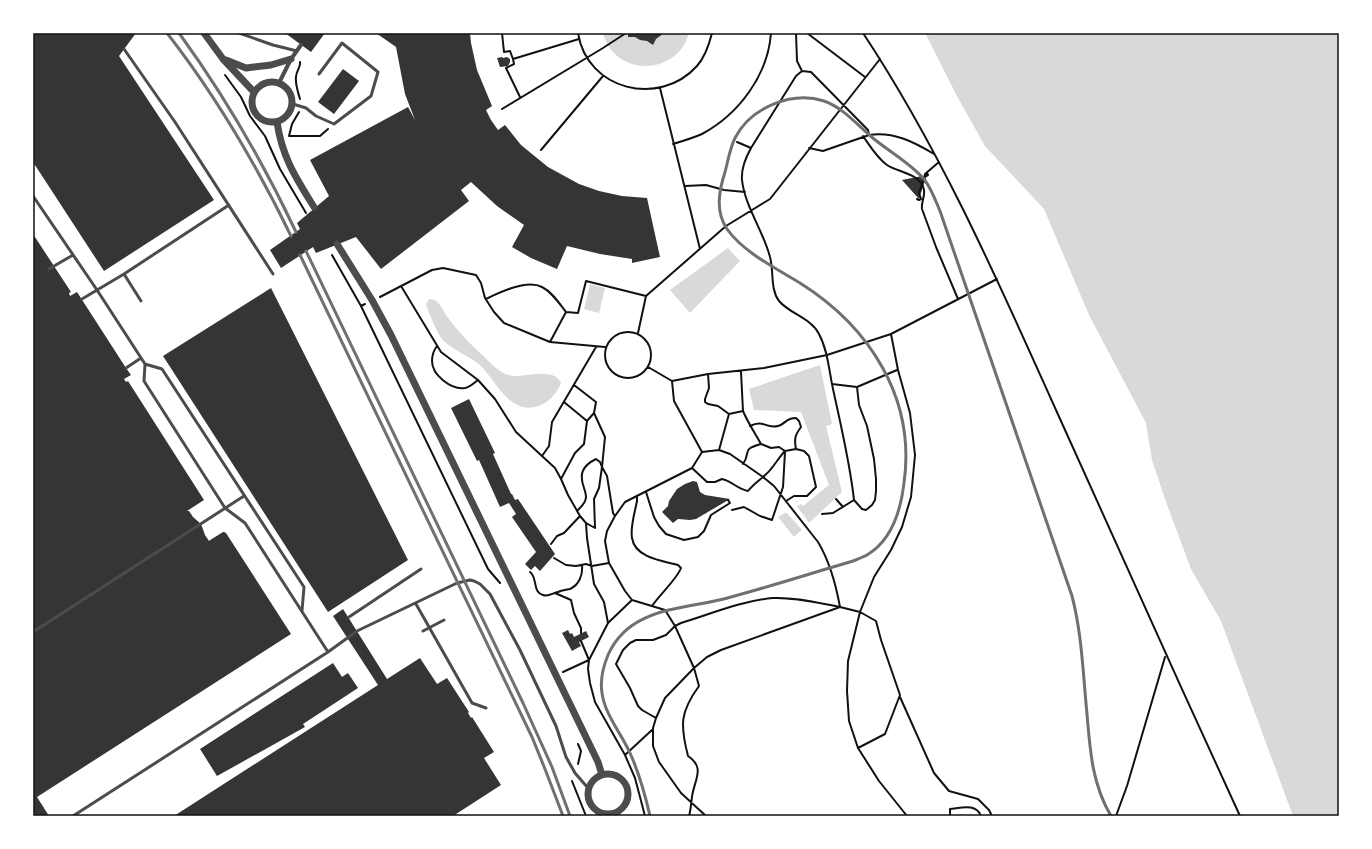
<svg xmlns="http://www.w3.org/2000/svg" width="1372" height="849" viewBox="0 0 1372 849" font-family="'Archivo Narrow',sans-serif">
  <style>
    .water { fill: #d9d9d9 }
    .pier { fill: #fff }
    .building { fill: #353535 }
    .lines { fill: none; stroke-linecap: round; stroke-linejoin: round }
    .path { stroke: #111; stroke-width: 2 }
    .service { stroke: #4c4c4c; stroke-width: 3 }
    .minor { stroke: #4c4c4c; stroke-width: 4 }
    .tertiary { stroke: #4c4c4c; stroke-width: 7 }
    .rail { stroke: #707070; stroke-width: 3 }
    .neatline { fill: none; stroke: #111; stroke-width: 1.5 }
  </style>
  <rect width="100%" height="100%" fill="#fff"/>
  <path class="water" d="M603,33H689C677,77 614,77 603,33Z
    M925,33H1339V816H1293L1221,621L1191,569L1166,502L1152,460L1146,423L1089,315L1044,209L985,146L958,98Z
    M728,248L740,261L690,313L670,290Z
    M590,284L605,288L599,313L584,309Z
    M429,299C439,299 441,307 446,315C460,335 478,351 496,368C501,372 506,375 513,376C526,377 554,367 561,383C558,391 551,400 543,404C512,419 498,384 481,366C470,356 456,352 445,342C438,337 429,313 426,304Z
    M820,365L832,424L826,426L842,492L794,537L778,517L801,504L803,506L829,485L801,412L754,410L749,389Z"/>
  <path class="pier" d="M796,505L810,524L803,531L786,512Z"/>
  <path class="building" d="M33,33H136L119,56L214,200L104,271L33,162Z
    M285,33H325L311,52Z
    M376,33H470L471,43L477,70L492,106L486,110L491,120L498,130L505,125L521,145L548,167L579,184L599,191L622,196L647,198L660,257L632,263V259L600,254L567,246L557,269L531,258L512,247L524,225L497,206L471,182L461,190L469,201L381,269L356,237L316,253L313,247L281,268L270,250L300,229L297,223L329,196L310,160L408,107L415,120L405,94L396,47Z
    M628,33H664L656,39L653,45L647,41L640,40L635,37H628Z
    M502,57L503,58L507,57L510,59V62L508,66L500,67L497,58Z
    M343,69L359,81L334,114L318,102Z
    M927,175L919,199L902,180Z
    M33,234L71,292L69,293L70,296L77,292L126,368L131,375L124,379L126,382L128,381L204,500L187,511H189L193,517L201,524L205,535L209,541L207,542L223,532H224L226,533L291,634L37,797L49,816H33Z
    M271,288L408,560L328,612L163,356Z
    M469,399L495,453L493,454L511,494H512L515,500L518,499L555,554L540,571L535,566L531,570L525,564L536,552L512,517L516,514L509,503L500,507L479,460L477,461L451,408Z
    M693,481L697,482L700,492L705,495L730,499L696,519L690,520L678,519L673,523L662,512L668,506L669,501L677,489L685,484Z
    M343,609L387,679L420,658L437,684L447,678L469,712L468,713L471,718L472,717L494,752L484,758L501,785L453,816H174L378,685L333,616Z
    M568,630L570,634L572,633L574,637L586,631L589,637L579,642L581,646L572,651L562,633Z
    M333,663L342,677L348,673L358,688L303,724L305,727L217,776L200,749Z"/>
  <g class="lines">
    <path class="path" d="M502,33L504,52L510,51L513,59
      M578,33C587,90 659,108 697,66C705,57 709,45 712,33
      M796,33L797,61L802,71
      M807,33L865,77
      M863,33C941,151 998,281 1056,410C1117,546 1178,681 1240,816
      M300,62C301,67 296,71 296,77C295,84 298,92 300,99
      M802,71L796,76L751,148C746,157 741,169 742,180C745,207 763,230 770,257C774,271 770,289 779,301C790,314 811,318 819,334C828,351 829,371 833,389C841,426 850,463 854,500L833,513L822,514
      M802,71L811,72L868,130L869,135C893,131 914,142 934,154
      M225,75L241,97L250,116L265,136L280,169L306,213
      M660,88L700,249
      M520,97L506,68L514,64L513,59L579,39
      M502,109L603,48L626,33
      M289,136L292,124L299,112
      M290,136H320L328,129
      M863,136C870,146 877,158 887,165C897,172 922,174 924,190C925,197 921,202 922,209L936,247L958,299
      M737,142L751,148
      M673,144C683,141 693,138 702,134C739,114 768,75 771,33
      M809,148L823,151L869,135
      M541,150L603,76
      M928,175L926,176L925,174L939,162
      M685,186L706,185L724,190L745,192
      M917,199L919,200L921,199L919,193L925,175L927,173L928,175
      M332,255L361,306
      M401,286L441,352L478,380L495,399L516,432L555,468L561,479L568,495L580,516L586,523L587,538L594,584L604,602L608,623
      M380,297L432,270L443,268L476,275L481,283L485,298L494,312L504,323L550,342L605,347
      M486,299C500,292 527,279 542,287C552,292 559,303 566,312
      M365,304L361,306L488,569L500,583
      M605 355a23 23 0 1 1 46 0a23 23 0 1 1-46 0Z
      M638,333L646,296L726,226L770,199L880,59
      M550,342L566,312L578,313L586,281L646,296
      M437,346C434,350 432,355 432,361C432,375 451,390 465,388C470,387 474,383 478,380
      M648,367L672,381L674,401L702,452
      M708,374L709,388L705,399V402L708,404L718,406L729,414
      M672,381L708,374L764,368L827,355L891,334
      M832,384L857,387L897,370
      M574,385L596,402L594,413L605,437L602,467L607,476L613,513L615,516
      M564,402L587,421L594,413
      M743,411C748,423 755,433 761,444
      M750,426C764,419 765,429 778,426C786,424 785,418 796,418L799,421L801,427C795,435 794,439 796,449
      M719,450L729,414L743,411L741,372
      M542,456L549,446L552,422L596,347
      M743,464C752,451 740,450 761,444L771,448L779,447L785,451L796,449L804,451L809,456L816,487L807,496H794L786,501
      M692,468L707,482H715L722,479C732,481 737,489 748,491C756,481 764,478 771,469C776,463 780,456 785,451
      M561,479L575,453L584,444L587,421
      M646,492L654,517L659,526L666,534L684,540L698,537L704,531L711,515L730,503L728,500
      M637,497V501C635,512 630,527 632,538C635,558 663,561 678,565L681,568C677,579 660,594 652,606
      M836,499L843,507
      M854,500L862,509L866,510L872,505L875,500L876,491V479L874,459L867,426L859,405L857,387
      M732,510L744,507L760,516L772,520L783,487L785,452
      M577,511C581,507 586,503 586,497C586,494 585,491 584,488C579,474 582,466 596,459L600,462L602,467L599,488L594,499L595,528L586,523
      M551,544L557,536L564,533L580,516
      M554,558L566,565L576,566L586,564L592,566L609,563
      M530,572C538,578 532,592 543,595C548,597 553,593 558,592C562,590 566,590 570,589C579,585 583,575 582,565
      M555,593L571,600L574,613L581,628V633
      M632,600L608,623L589,660L588,669L590,683L595,702L625,755L635,778L645,816
      M563,672L589,660L581,641
      M900,697L934,773L949,791L978,799L989,810L992,816
      M656,718L642,710L638,706L630,688L616,664L623,650L630,643L636,640H653L666,635L675,626L681,623C711,614 741,601 773,598C795,597 818,603 840,607C836,585 830,562 818,542L774,486L763,477L730,454L719,450L702,452L692,468L625,502L615,516L607,531L605,541L609,563L625,591L632,600L665,610L675,626L694,668L699,686C680,712 680,725 688,756C706,768 694,780 692,797C691,803 691,809 689,816
      M625,755L653,729
      M578,764L581,751L578,744
      M572,781L586,816
      M706,816L681,793L659,762L653,746V728L656,718L665,698L694,668L707,657L721,650L840,607L860,612L876,621L881,640L900,695L885,734L858,748
      M907,816L879,781L858,748L849,721L847,691L848,661L860,612L874,577L891,550L902,527L911,497L915,455L910,413L898,370L891,334L997,279
      M950,816V809C961,808 976,803 981,816
      M1116,816L1127,786L1165,657"/>
    <path class="service" d="M239,33L273,45L297,51
      M124,49L175,122L273,274
      M293,104L306,108L316,116L334,124L371,96L378,72L342,43L319,74
      M33,196L97,290L145,364L144,381L225,508L245,523L328,652L73,816
      M49,269L73,255
      M124,274L141,301
      M82,299L124,274L229,205
      M145,364L162,369L304,587L302,611
      M126,368L141,358
      M416,604L472,703L486,708
      M349,617L421,569
      M423,631L444,620
      M33,632L244,496
      M328,652L357,631L457,583L470,580L474,581L480,584L490,594L520,650L556,726L566,757L575,773L588,788"/>
    <path class="minor" d="M279,83L291,59L301,45"/>
    <path class="tertiary" d="M204,33L223,59L254,92
      M226,60L246,68L271,65L291,59
      M252 102a20 20 0 1 1 40 0a20 20 0 1 1-40 0Z
      M277,122C282,157 296,178 314,207
      M337,244L372,300L391,335L598,762L602,775
      M588 794a20 20 0 1 1 40 0a20 20 0 1 1-40 0Z"/>
    <path class="rail" d="M167,33C216,96 256,164 291,236
      M179,33C224,95 263,162 296,232
      M306,251L523,703L552,767L570,816
      M300,255L532,737L545,769L563,816
      M650,816C645,794 639,773 630,753C621,733 605,715 602,693C600,680 603,667 608,655C630,605 687,610 731,597C772,586 812,573 853,561C858,559 863,557 867,555C892,540 901,509 904,483C916,399 870,327 800,283C777,269 743,252 727,229C715,211 719,191 725,172C728,161 730,148 735,138C751,107 792,91 824,101C844,108 858,126 874,139C890,152 910,163 924,179C931,188 935,199 940,211L1072,596C1082,634 1083,674 1087,714C1090,750 1092,784 1111,816"/>
  </g>
  <rect width="1372" height="849" fill="none" stroke="#ffffff" stroke-width="68"/>
  <rect x="34" y="34" width="1304" height="781" class="neatline"/>
</svg>
